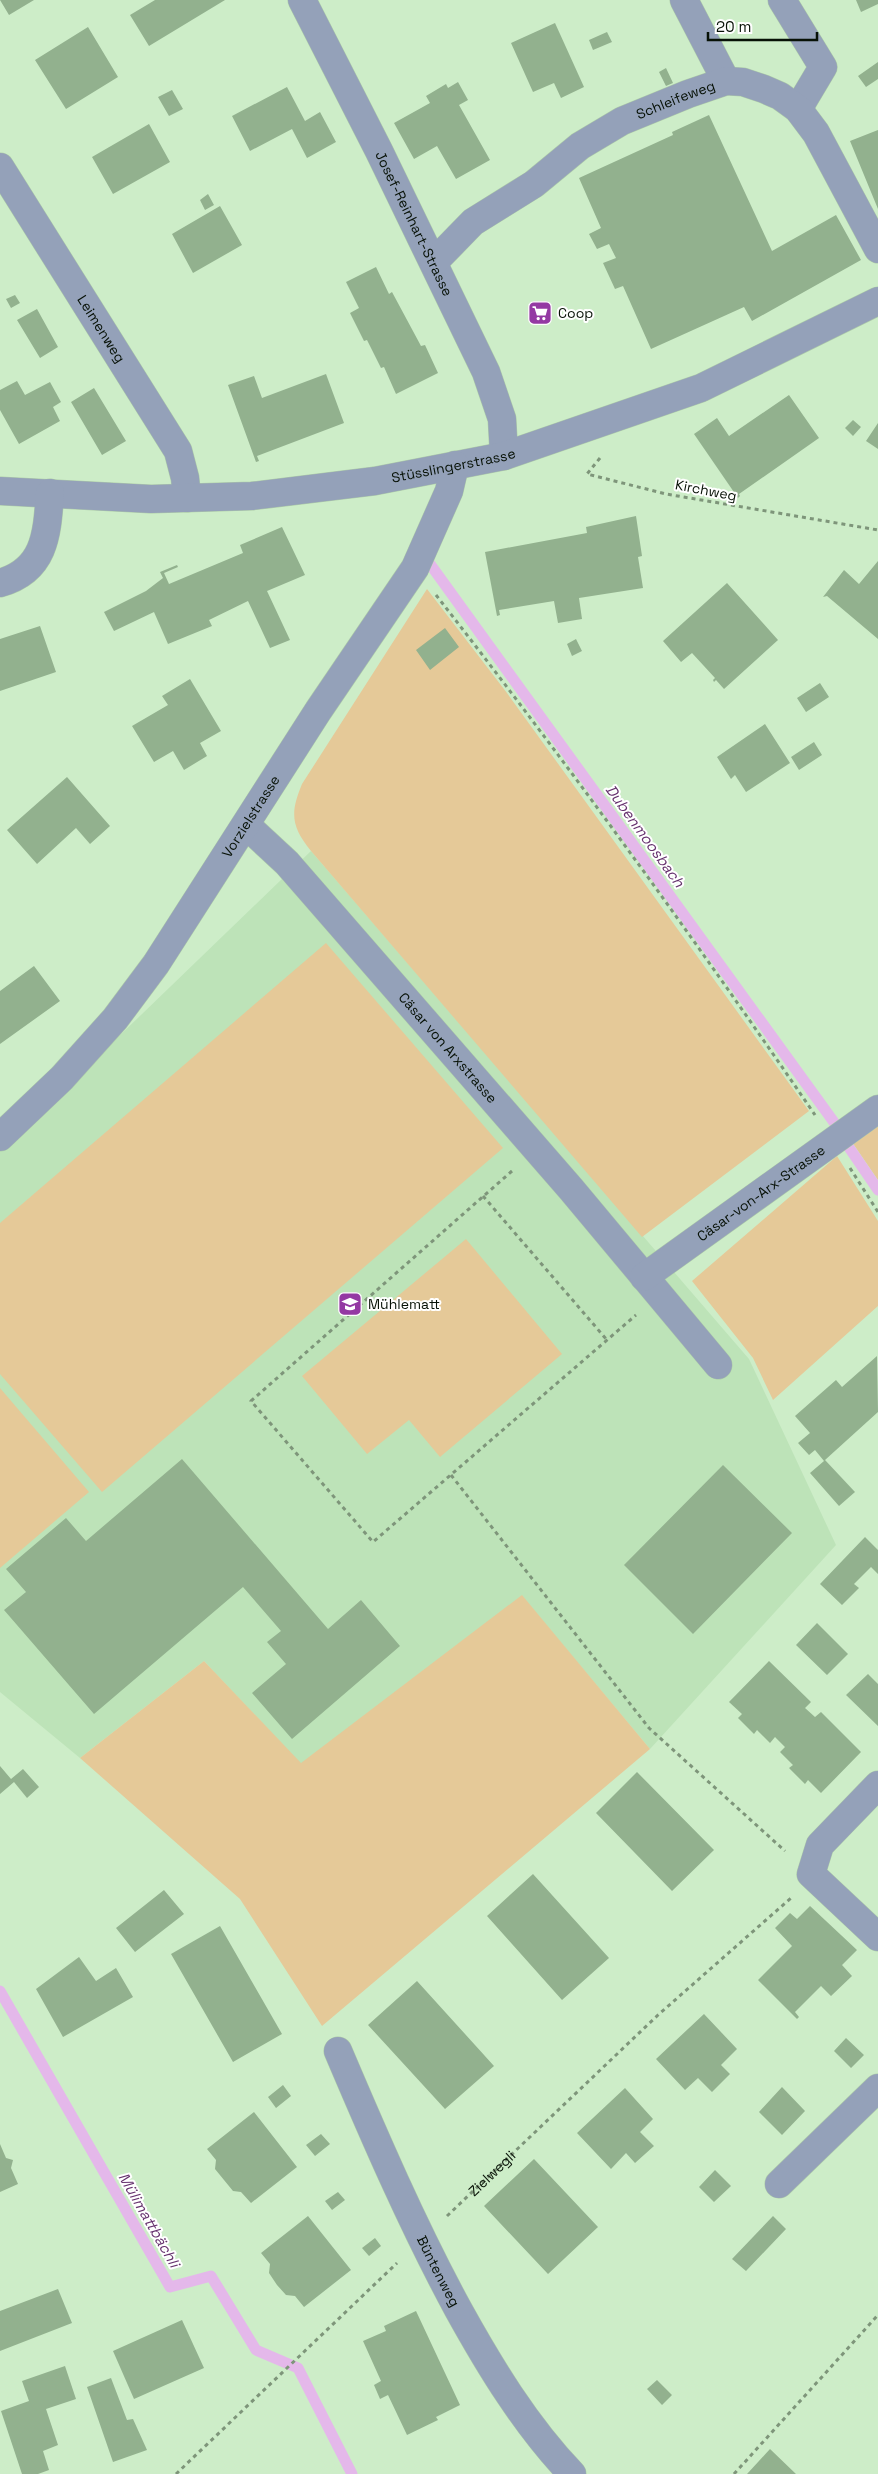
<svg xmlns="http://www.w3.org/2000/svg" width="878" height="2474" viewBox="0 0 878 2474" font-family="'Space Grotesk',sans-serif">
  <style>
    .built { fill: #bde3b8 }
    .green { fill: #e5c998 }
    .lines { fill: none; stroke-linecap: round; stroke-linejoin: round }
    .stream { stroke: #e4b8ea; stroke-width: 11 }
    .building { fill: #92b18e }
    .minor-casing { stroke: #adcaa9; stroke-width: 29 }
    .path { stroke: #7e957a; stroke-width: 3; stroke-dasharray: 4 4; stroke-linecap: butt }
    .minor { stroke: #94a1b9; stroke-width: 28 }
    .labels { text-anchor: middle; stroke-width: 4; stroke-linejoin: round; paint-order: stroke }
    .street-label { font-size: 14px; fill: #071106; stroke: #fff }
    .poi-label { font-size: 14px; fill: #071106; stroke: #fff; text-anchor: start }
    .water-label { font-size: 15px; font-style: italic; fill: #66326e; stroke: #fff }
  </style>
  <rect width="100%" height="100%" fill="#cdedc8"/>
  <path class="built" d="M311,851L749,1359L836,1545L650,1749L522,1596L301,1764L204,1661L80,1758L0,1692V1151Z"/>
  <path class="green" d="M427,589L507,693L809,1111L642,1237L311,851C291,826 290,813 302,784Z
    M326,943L503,1148L102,1492L0,1374V1223Z
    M878,1122V1180L852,1142Z
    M837,1156L878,1221V1306L773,1400L753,1358L692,1281Z
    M466,1239L562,1354L440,1457L409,1420L367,1454L302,1376Z
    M0,1388L89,1492L0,1568Z
    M522,1595L650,1749L322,2026L240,1899L80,1758L204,1661L301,1763Z"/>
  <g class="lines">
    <path class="stream" d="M430,564L836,1125
      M848,1146L878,1190
      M0,1991L170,2287L211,2276L256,2350L298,2368L352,2474"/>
  </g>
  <path class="building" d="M0,0H34L9,15Z
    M155,0H225L149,46L130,15Z
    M856,0H878V4L861,12Z
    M555,23L584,87L561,98L554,83L533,92L511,43Z
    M88,27L118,77L66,109L35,60Z
    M607,32L612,42L593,50L589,40Z
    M878,62V79L866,87L858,76Z
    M666,68L673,83L666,86L659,72Z
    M458,82L468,100L459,105L490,160L456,179L437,146L414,159L394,123L430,103L426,96L446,84L448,88Z
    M287,87L305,121L320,112L336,142L307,158L292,129L250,151L232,116Z
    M172,90L183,109L169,116L158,97Z
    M709,115L772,251L836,215L861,260L752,321L744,307L651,349L623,286L615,289L603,263L616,258L609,244L597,249L589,234L601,228L579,178L673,135L672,132Z
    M149,124L170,162L113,194L92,157Z
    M878,130V209L850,141Z
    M208,194L214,205L205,210L200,200Z
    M220,206L242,245L193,273L172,234Z
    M376,267L389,294L392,292L421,346L425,345L438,373L396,394L384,367L381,368L367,340L364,341L350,313L359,308L346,282Z
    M15,295L20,303L11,308L6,299Z
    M37,309L58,347L40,358L17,320Z
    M326,374L344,423L257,456L259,461L256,462L228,385L254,376L262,398Z
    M17,381L25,395L50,382L61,402L53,407L60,421L19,444L0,410V390Z
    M94,388L126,441L102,455L71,402Z
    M789,395L819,438L739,494L740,496L738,498L694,434L717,418L729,436Z
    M853,420L861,427L853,436L845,428Z
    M878,423V449L866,441Z
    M636,516L642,556L638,557L643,588L579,598L582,619L558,623L554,601L499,610L500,615L497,616L485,552L587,533L586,527Z
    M282,527L305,575L267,591L290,640L270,648L248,601L209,620L212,626L168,644L154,612L114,631L104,612L146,591L163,578L160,572L177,565L178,567L164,573L169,584L243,553L240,545Z
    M878,561V639L827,596L823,597L844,570L859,584Z
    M727,583L778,640L724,689L716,680L714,682L713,680L715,678L692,653L681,662L663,641Z
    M40,626L56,672L0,691V639Z
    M445,628L459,647L430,670L416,650Z
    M576,639L582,651L572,656L567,644Z
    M190,679L221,731L200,743L207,756L184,770L173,751L154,762L132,726L168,705L162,696Z
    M820,683L829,697L806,712L797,698Z
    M765,724L790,763L746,792L735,775L731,779L717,757Z
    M814,742L822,755L799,770L791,757Z
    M67,777L110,826L90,844L76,828L37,864L7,830Z
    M34,966L60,1001L0,1044V991Z
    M877,1356L878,1412L825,1460L855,1492L839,1506L810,1473L824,1461L815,1450L809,1455L798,1443L810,1433L795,1416L836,1380L842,1387Z
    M182,1459L328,1629L361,1600L400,1646L292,1739L252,1693L286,1664L267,1642L281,1631L243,1587L94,1714L4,1610L26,1592L6,1569L66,1518L86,1541Z
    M723,1465L792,1533L693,1634L624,1565Z
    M865,1537L878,1550V1574L871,1567L854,1584L859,1588L842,1605L820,1584Z
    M817,1623L848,1654L827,1675L796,1645Z
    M769,1661L811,1702L805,1708L815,1717L821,1712L861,1752L821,1793L808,1780L805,1784L789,1768L793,1765L780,1752L785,1747L775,1737L770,1743L757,1730L754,1734L738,1718L742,1714L729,1702Z
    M868,1674L878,1684V1726L846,1695Z
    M0,1766L11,1779L23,1769L39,1787L27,1798L14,1782L0,1794Z
    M637,1772L714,1850L672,1891L596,1813Z
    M533,1874L609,1958L562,2000L487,1916Z
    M164,1890L184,1914L135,1952L116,1928Z
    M810,1906L857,1950L842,1965L852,1976L831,1996L821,1986L795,2012L799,2017L797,2019L758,1980L792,1946L775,1928L790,1913L797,1919Z
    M220,1926L282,2034L233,2062L171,1954Z
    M79,1957L96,1981L116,1968L133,1997L63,2037L36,1989Z
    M417,1981L494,2066L445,2109L368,2025Z
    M704,2014L737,2049L721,2065L730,2074L712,2092L698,2078L685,2090L656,2059Z
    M846,2038L864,2055L851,2068L834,2051Z
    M283,2085L291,2096L276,2108L268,2097Z
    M782,2087L805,2111L782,2135L759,2112Z
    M625,2088L653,2119L640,2132L654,2146L635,2163L626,2153L611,2169L577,2133Z
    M254,2112L297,2167L251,2203L241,2192L233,2191L215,2169L216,2160L207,2149Z
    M321,2134L330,2144L315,2156L306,2145Z
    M0,2144L6,2158L13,2160L11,2168L18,2184L0,2192Z
    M534,2159L598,2227L548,2274L484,2206Z
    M715,2170L731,2186L714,2202L699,2187Z
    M338,2192L345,2200L332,2210L325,2201Z
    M308,2216L351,2270L304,2307L295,2296L286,2295L277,2285L269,2273L270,2264L261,2253Z
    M773,2216L786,2229L746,2271L732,2259Z
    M375,2238L381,2246L369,2256L362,2248Z
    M58,2289L72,2323L0,2351V2311Z
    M416,2311L460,2405L436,2417L438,2420L407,2435L388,2395L380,2399L374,2385L381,2381L363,2341L386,2331L384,2326Z
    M182,2320L204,2368L134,2399L113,2351Z
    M65,2366L76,2399L46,2409L58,2445L43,2451L49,2470L38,2474H22L1,2411L29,2401L22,2381Z
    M111,2378L127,2420L133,2419L147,2450L113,2462L87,2387Z
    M657,2380L672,2395L662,2405L647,2389Z
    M770,2449L796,2474H747Z"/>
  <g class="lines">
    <g class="minor-casing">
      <g id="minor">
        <path id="s2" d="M302,0L379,151L486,372L502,419L504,456"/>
        <path d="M684,0L726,81"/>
        <path d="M782,0L823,67L798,109"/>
        <path id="s3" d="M0,167L178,451L185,478L187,498"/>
        <path id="s4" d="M434,262L473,222L534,184L580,146L622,121L688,94L726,81L743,82L764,89L780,96L798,109L816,133L878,249"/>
        <path id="s5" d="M0,491L151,499L252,496L375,481L504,456L701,388L878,301"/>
        <path d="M0,583C46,570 47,533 50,493"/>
        <path id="s6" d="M246,825L287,863L571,1189L718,1365"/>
        <path id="s7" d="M0,1137L62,1078L115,1019L156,964L318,711L415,568L449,491L455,465"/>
        <path id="s8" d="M644,1277L878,1109"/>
        <path d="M878,1785L820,1845L811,1874L878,1937"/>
        <path id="s9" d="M338,2051C375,2138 413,2226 458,2309C490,2367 526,2426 572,2474"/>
        <path d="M779,2184L878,2088"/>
      </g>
    </g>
    <g class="path">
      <path d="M600,458L587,474L666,494L878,530"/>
      <path d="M436,595C568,764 694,938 815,1115"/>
      <path d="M850,1168L878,1212"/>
      <path d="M512,1171L251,1401L373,1542L636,1315"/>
      <path d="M483,1196L607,1340"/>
      <path d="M451,1475L649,1728L785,1851"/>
      <path id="s1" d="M447,2216L658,2015L791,1898"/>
      <path d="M176,2474L397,2263"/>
      <path d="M734,2474L878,2315"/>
    </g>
    <use href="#minor" class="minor"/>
  </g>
  <defs>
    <g id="supermarket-square" transform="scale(1.25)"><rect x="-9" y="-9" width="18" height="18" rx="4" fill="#9439a3" stroke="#fff"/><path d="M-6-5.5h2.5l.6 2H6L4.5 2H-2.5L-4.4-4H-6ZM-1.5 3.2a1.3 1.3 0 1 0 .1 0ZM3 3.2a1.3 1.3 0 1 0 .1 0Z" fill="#fff"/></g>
    <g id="school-square" transform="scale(1.25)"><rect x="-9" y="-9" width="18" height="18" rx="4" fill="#9439a3" stroke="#fff"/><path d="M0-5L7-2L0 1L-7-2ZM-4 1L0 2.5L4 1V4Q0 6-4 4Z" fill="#fff"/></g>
  </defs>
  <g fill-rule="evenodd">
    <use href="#supermarket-square" x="540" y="313"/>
    <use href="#school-square" x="350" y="1304"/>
  </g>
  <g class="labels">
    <g class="street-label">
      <text dy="5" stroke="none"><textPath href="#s4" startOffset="294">Schleifeweg</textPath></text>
      <text dy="5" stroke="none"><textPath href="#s2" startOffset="250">Josef-Reinhart-Strasse</textPath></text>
      <text dy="5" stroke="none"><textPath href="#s3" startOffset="191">Leimenweg</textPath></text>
      <text dy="5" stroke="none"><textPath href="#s5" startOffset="456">Stüsslingerstrasse</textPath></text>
      <text transform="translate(706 490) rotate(11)" y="5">Kirchweg</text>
      <text dy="5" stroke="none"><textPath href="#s7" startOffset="409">Vorzielstrasse</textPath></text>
      <text dy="5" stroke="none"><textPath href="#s6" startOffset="301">Cäsar von Arxstrasse</textPath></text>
      <text dy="5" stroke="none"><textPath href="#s8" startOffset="144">Cäsar-von-Arx-Strasse</textPath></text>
      <text dy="5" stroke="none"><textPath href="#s1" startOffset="62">Zielwegli</textPath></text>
      <text dy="5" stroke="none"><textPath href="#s9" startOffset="242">Büntenweg</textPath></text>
    </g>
    <g class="poi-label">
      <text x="558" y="318">Coop</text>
      <text x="368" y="1309">Mühlematt</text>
    </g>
    <g class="water-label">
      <text transform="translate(645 836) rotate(54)" y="5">Dubenmoosbach</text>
      <text transform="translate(149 2220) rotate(60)" y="5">Mülimattbächli</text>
    </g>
  </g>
  <path d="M708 32v8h109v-8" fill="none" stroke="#071106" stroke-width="2.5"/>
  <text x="716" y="32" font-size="15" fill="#071106" stroke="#ffffff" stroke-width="4" paint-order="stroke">20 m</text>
</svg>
